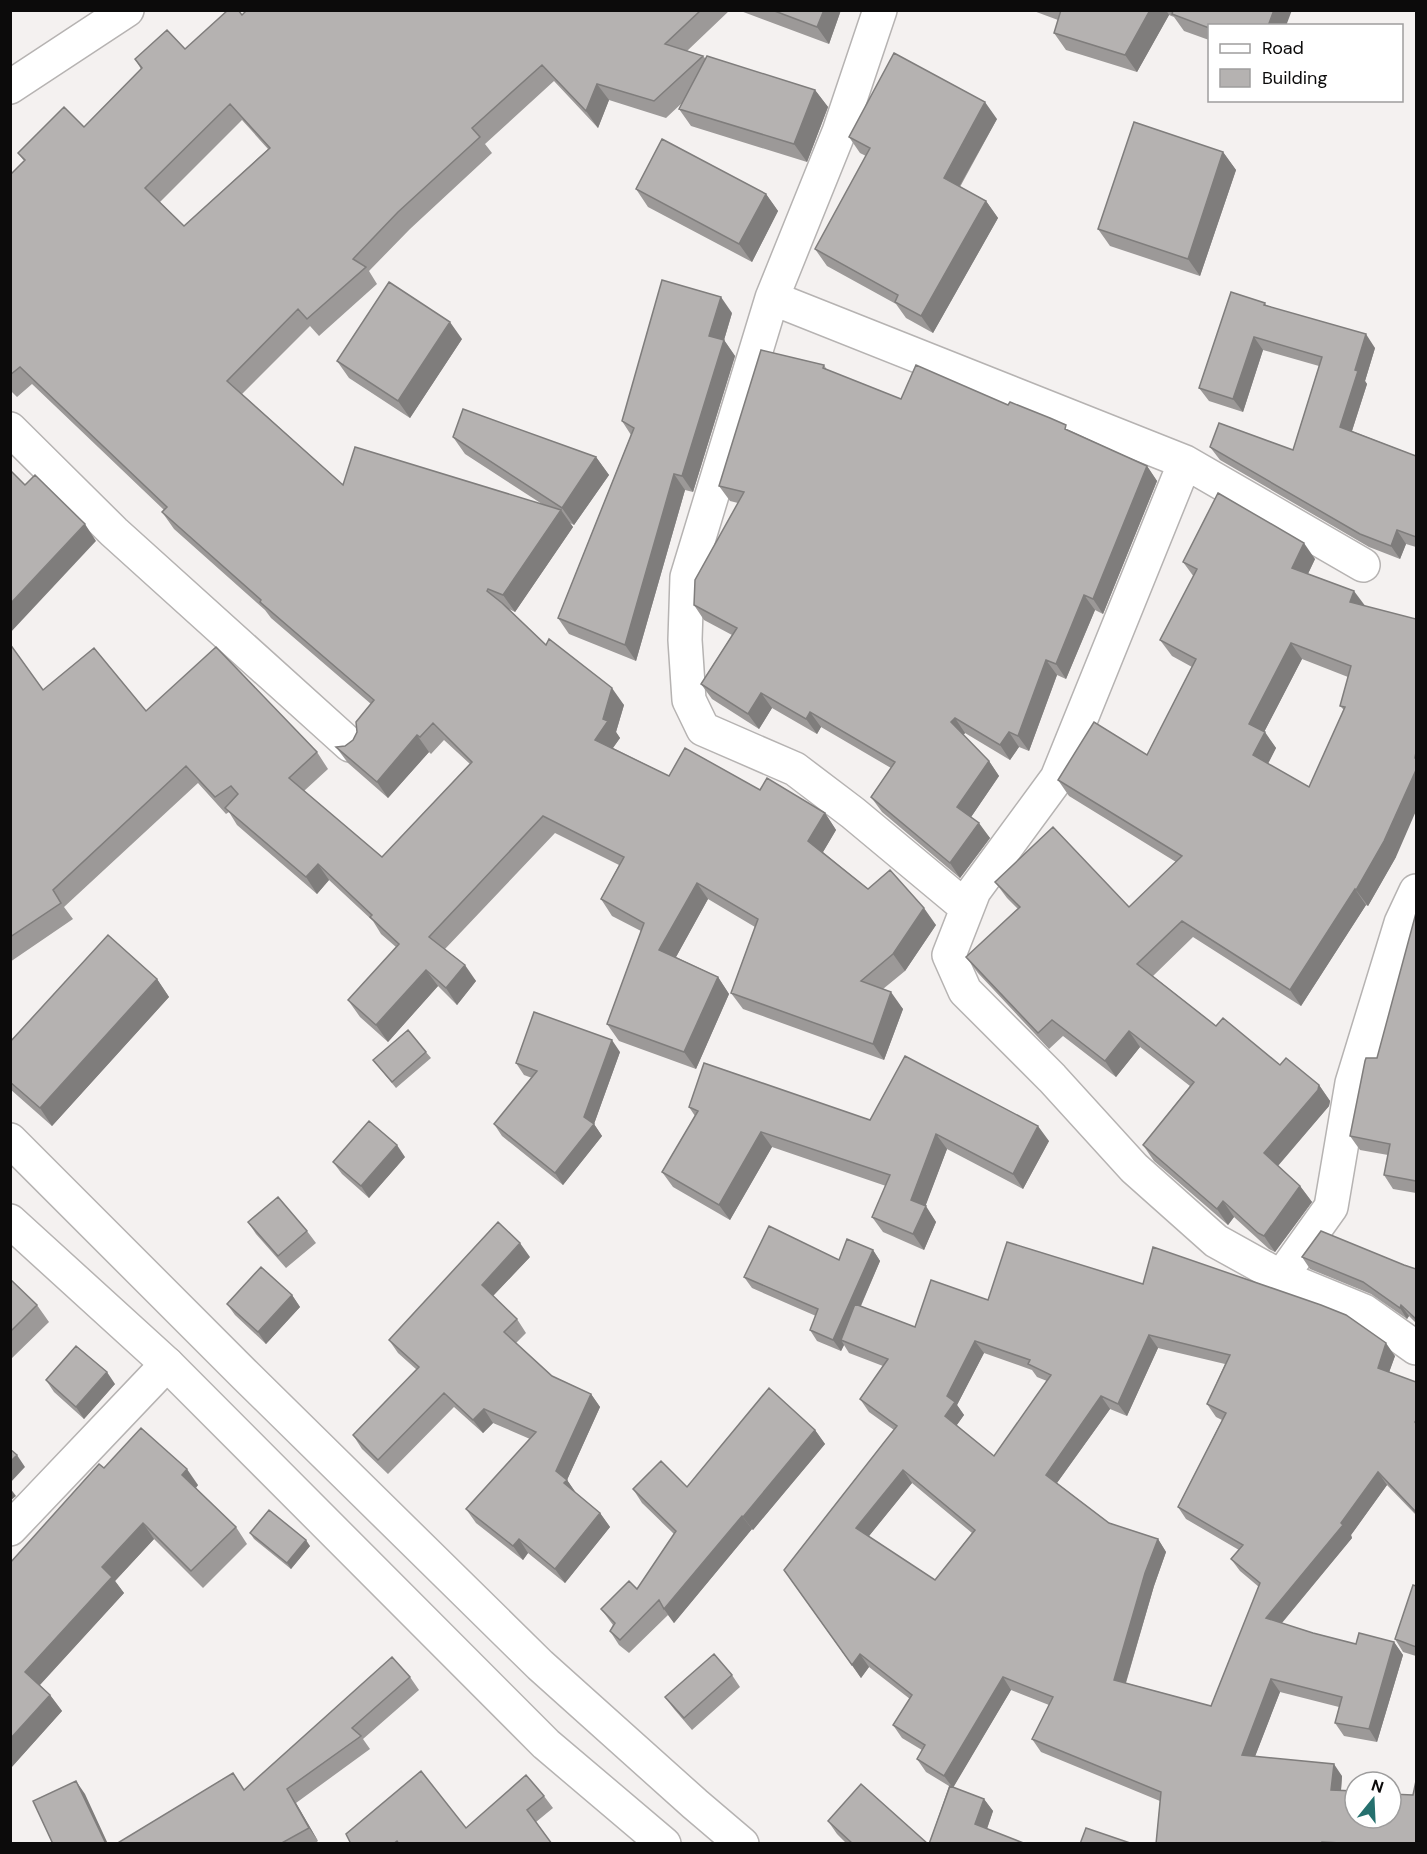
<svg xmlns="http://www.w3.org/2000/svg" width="1427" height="1854" viewBox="0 0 1427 1854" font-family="'DM Sans',sans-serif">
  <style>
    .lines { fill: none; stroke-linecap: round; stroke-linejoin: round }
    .street-casing { stroke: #b6b3b2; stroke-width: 36 }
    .secondary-casing { stroke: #b6b3b2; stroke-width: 36 }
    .street { stroke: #fff; stroke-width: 33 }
    .secondary { stroke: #fff; stroke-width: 33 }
    .wall { fill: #9c9998; fill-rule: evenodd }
    .shaded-wall { fill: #7f7d7c }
    .building { fill: #b5b2b1; stroke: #7f7d7c; stroke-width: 1.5; fill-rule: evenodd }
  </style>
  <rect width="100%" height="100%" fill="#f4f1f0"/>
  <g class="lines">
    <g class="street-casing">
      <path id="street" d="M880,10L839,132L772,298L687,577L685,640L689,700L703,729L795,769L853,813L967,908
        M10,87L127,10
        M772,298L1185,462L1363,565
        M10,429L114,532L350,745
        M1185,462L1057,778L974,891L949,955L965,991L1052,1078L1134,1168L1216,1241L1281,1277L1364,1311L1416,1348
        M1281,1277L1331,1207L1352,1083L1401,923L1416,891
        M10,1529L167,1364"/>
    </g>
    <g class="secondary-casing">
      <path id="secondary" d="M10,1140L246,1376L540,1665L695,1804L742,1844
        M10,1221L167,1364L546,1744L664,1844"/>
    </g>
    <use href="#street" class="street"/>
    <use href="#secondary" class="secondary"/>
  </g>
  <path class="wall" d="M247,10H730L687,51L703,56L706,59L815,90L828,107L807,162L691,126L679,109L682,103L666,118L609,100L598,128L554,81L485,144L492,153L410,229L369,271L377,284L319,336L310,326L242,394L343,485L542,504L465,454L453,437L596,457L609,475L574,525L570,523L573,527L515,612L509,609L546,645L624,705L616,732L620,738L613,748L669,776L760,790L825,813L836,830L823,852L868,889L936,925L905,971L883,989L903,1009L884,1060L743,1009L731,993L755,927L708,899L676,957L718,977L729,994L696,1069L619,1041L607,1024L641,931L612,916L601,899L619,865L555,833L445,949L476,981L457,1005L438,986L388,1042L360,1017L348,1000L396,947L381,934L373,921L329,880L317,894L237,825L229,812L226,814L198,783L64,907L73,919L10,962V644L43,690L146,711L317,752L328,769L304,791L382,857L470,764L444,740L431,754L429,752L388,798L348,763L336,747L345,746L353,740L371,704L271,618L265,610L174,529L162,512L164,510L32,384L17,397L10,390V175L24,161L18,153L84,127L141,69L135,59L185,49L242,15ZM242,120L268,149L184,226L160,202Z
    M738,10H841L829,44Z
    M1031,10H1292L1209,26V40L1184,31L1174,17L1169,15L1137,72L1066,50L1054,33L1058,20Z
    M997,119L960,187L986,201L998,218L933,333L906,318L896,304L827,266L815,249L866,156L860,153L849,137Z
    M1223,152L1236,170L1200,276L1110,246L1098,229Z
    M636,189L766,194L778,211L752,262L648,207Z
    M1265,303L1266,305L1375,348L1365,381L1367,384L1352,431L1416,456V547L1406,544L1400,559L1369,547L1220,460L1210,447L1293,450L1319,366L1263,350L1243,412L1209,401L1199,388Z
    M732,313L724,340L735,356L693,492L685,490L636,661L569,634L558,618L631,435L622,421Z
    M462,339L410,418L349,378L337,361Z
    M824,365L827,370L901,399L1008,405L1071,431L1147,466L1157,481L1103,614L1095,610L1066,679L1057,675L1029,751L1019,747L1010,760L965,733L963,735L989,761L999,776L971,817L990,838L960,878L882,812L871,797L891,768L821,727L817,734L772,708L759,729L712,699L701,684L732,635L704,620L694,605L738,503L730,501L719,486Z
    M1315,559L1308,574L1354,591L1396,857L1368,906L1366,905L1301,1006L1193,937L1153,976L1216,1026L1280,1065L1319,1085L1330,1101L1329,1106L1278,1166L1300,1186L1312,1202L1275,1252L1269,1249L1234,1217L1228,1225L1154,1161L1143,1145L1190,1086L1140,1047L1116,1077L1063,1036L1049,1049L978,973L966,957L1018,909L1007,898L995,882L1129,907L1176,862L1069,796L1058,780L1147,755L1192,667L1172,656L1160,640L1194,577L1183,562ZM1302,659L1348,677L1340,706L1344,710L1309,787L1268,764L1276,748L1264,732Z
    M1416,914V1193L1393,1189L1384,1175L1388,1155L1360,1150L1350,1136L1377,1058Z
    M157,979L169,997L52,1126L10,1089V1042Z
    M426,1052L431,1058L396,1088L373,1060Z
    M620,1052L594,1124L602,1136L563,1185L502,1136L494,1124L532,1078L524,1075L516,1063Z
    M689,1107L870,1120L1049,1141L1023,1189L947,1149L925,1206L936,1222L924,1250L883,1232L872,1217L886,1186L772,1147L730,1220L673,1187L662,1172L695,1116Z
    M405,1157L369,1198L342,1174L333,1162Z
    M248,1222L307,1231L316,1243L286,1268L256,1234Z
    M873,1250L880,1261L861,1306L915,1327L988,1300L1143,1284L1395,1356L1389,1372L1416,1382V1515L1387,1485L1351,1535L1352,1538L1282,1623L1313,1633L1356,1644L1394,1642L1403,1655L1377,1742L1344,1736L1335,1723L1339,1707L1280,1692L1255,1756L1342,1776L1341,1791L1416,1844H1156L1160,1801L1041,1752L1032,1739L1049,1705L1011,1690L953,1787L984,1799L993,1811L987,1829L929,1844L949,1786L926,1772L917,1759L922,1750L902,1738L893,1725L910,1699L869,1667L861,1678L784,1570L894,1430L869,1412L860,1399L883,1366L849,1353L844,1345L841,1351L817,1341L810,1330L816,1316L752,1288L744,1277L839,1260ZM1158,1348L1225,1364L1207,1404L1216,1417L1222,1420L1178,1507L1186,1519L1239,1550L1231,1559L1240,1571L1259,1587L1211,1706L1126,1683L1154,1586L1166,1552L1158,1539L1109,1523L1057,1483L1110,1409L1127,1416ZM984,1353L1032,1370L1037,1377L1047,1381L994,1456L956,1426L964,1415L957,1405ZM912,1483L972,1533L935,1580L868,1537Z
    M530,1257L493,1296L517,1319L526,1333L516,1343L552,1376L591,1394L600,1407L567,1480L576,1493L600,1513L610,1527L565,1583L528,1553L523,1560L476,1523L466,1509L530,1439L493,1423L483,1433L454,1407L388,1474L362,1449L353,1435L417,1370L398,1353L389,1340Z
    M1302,1257L1404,1265L1416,1269V1323L1409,1316L1407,1319L1371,1294L1310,1269Z
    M10,1279L37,1305L49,1322L10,1360Z
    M292,1295L300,1307L266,1344L235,1315L227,1304Z
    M46,1380L115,1384L84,1419L54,1392Z
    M815,1430L825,1444L753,1530L752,1529L674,1623L668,1615L629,1653L619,1645L610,1631L613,1625L601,1609L637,1589L674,1534L642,1503L633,1489L687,1487Z
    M104,1468L198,1485L196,1488L236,1527L247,1544L203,1588L154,1539L115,1581L124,1593L40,1685L50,1695L62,1711L10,1769V1563Z
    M250,1533L310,1546L291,1569L254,1539Z
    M1416,1586V1656L1403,1652L1395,1639Z
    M732,1675L740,1687L692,1730L674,1709L665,1697Z
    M410,1677L419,1690L363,1739L370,1749L296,1803L318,1841L314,1844H116L244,1790Z
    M544,1796L553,1808L536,1822L552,1844H351L466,1828Z
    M828,1821L928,1844H847L837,1834Z"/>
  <path class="shaded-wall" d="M824,10H841L829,44L817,27Z
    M1150,10H1166L1169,15L1137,72L1125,55Z
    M1274,10H1292L1286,26H1268Z
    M597,84L609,100L598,128L586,111Z
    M815,90L828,107L807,162L794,144Z
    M985,102L997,119L955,194L944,178Z
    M1223,152L1236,170L1200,276L1188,259Z
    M766,194L778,211L752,262L739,244Z
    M986,201L998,218L933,333L921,316Z
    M721,297L732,313L724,340L735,356L693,492L682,476L709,336Z
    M450,322L462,339L410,418L398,401Z
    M1366,334L1375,348L1365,381L1367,384L1349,440L1340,427L1355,370Z
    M1254,337L1263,350L1243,412L1233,399Z
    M596,457L609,475L574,525L562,508Z
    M1147,466L1157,481L1103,614L1093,599Z
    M674,474L685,490L636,661L625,645Z
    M561,510L573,527L515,612L503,595Z
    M85,524L96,541L10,633V604Z
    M1397,530L1406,544L1400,559L1391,546Z
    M1304,543L1315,559L1303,584L1292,568Z
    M1354,591L1366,607L1350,602Z
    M1084,595L1095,610L1066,679L1056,664Z
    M1291,643L1302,659L1260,740L1249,724Z
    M1046,660L1057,675L1029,751L1018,736Z
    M612,688L624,705L616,732L620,738L607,756L595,740L603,719Z
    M761,693L772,708L759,729L748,714Z
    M810,712L821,727L817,734L806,719Z
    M955,718L965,733L962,737L951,722Z
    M1009,732L1019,747L1010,760L1000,745Z
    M1265,732L1276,748L1264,771L1253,755Z
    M417,735L429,752L388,798L377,782Z
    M989,761L999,776L967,823L957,807Z
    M1416,770V811L1396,857L1368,906L1356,890Z
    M825,813L836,830L820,857L808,841Z
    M979,823L990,838L960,878L950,863Z
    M318,864L329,880L317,894L306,877Z
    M697,883L708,899L671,966L659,950Z
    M1355,889L1366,905L1301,1006L1290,990Z
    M924,908L936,925L905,971L893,954Z
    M465,965L476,981L457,1005L446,988Z
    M426,970L438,986L388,1042L376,1025Z
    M718,977L729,994L696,1069L684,1052Z
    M157,979L169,997L52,1126L40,1108Z
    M891,992L903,1009L884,1060L873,1044Z
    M1129,1031L1140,1047L1116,1077L1105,1061Z
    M612,1040L620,1052L594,1124L602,1136L563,1185L555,1173L584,1117Z
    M1319,1085L1330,1101L1329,1106L1275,1169L1264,1153Z
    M1038,1126L1049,1141L1023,1189L1013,1174Z
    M761,1132L772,1147L730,1220L719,1205Z
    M936,1134L947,1149L924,1210L926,1206L936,1222L924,1250L913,1234L911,1200Z
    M397,1145L405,1157L369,1198L361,1186Z
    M1300,1186L1312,1202L1275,1252L1264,1236Z
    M1223,1201L1234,1217L1228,1225L1217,1209Z
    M520,1243L530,1257L491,1298L482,1285Z
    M873,1250L880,1261L845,1342L841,1340L844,1345L841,1351L833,1340Z
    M292,1295L300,1307L266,1344L258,1332Z
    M1401,1305L1409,1316L1407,1319L1400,1308Z
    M1149,1335L1158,1348L1127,1416L1118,1404Z
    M975,1341L984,1353L957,1405L964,1415L954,1429L945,1416L947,1396Z
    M1386,1343L1395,1356L1386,1381L1378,1368Z
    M107,1372L115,1384L84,1419L76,1407Z
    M591,1394L600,1407L567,1480L576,1493L573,1497L556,1471Z
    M1101,1396L1110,1409L1054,1487L1046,1475Z
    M484,1409L493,1423L483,1433L473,1420Z
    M815,1430L825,1444L753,1530L743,1517Z
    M17,1455L25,1467L10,1483V1462Z
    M187,1469L198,1485L193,1491L182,1475Z
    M903,1470L912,1483L865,1541L856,1528Z
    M1378,1472L1387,1485L1351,1535L1352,1538L1275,1631L1266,1618L1341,1523Z
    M10,1488L16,1496L10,1501Z
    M600,1513L610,1527L565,1583L555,1569Z
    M742,1516L752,1529L674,1623L664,1609Z
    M143,1523L154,1539L115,1581L124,1593L36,1689L25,1672L102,1567Z
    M519,1539L528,1553L523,1560L513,1546Z
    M1158,1539L1166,1552L1154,1586L1123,1692L1114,1680L1145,1573Z
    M306,1540L310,1546L291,1569L287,1563Z
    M1394,1642L1403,1655L1377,1742L1369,1729Z
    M860,1654L869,1667L861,1678L852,1665Z
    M1003,1677L1011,1690L953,1788L944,1776Z
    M1271,1679L1280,1692L1251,1767L1242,1755Z
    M50,1695L62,1711L10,1769V1739Z
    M1334,1764L1342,1776L1340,1803L1331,1790Z
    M76,1781L85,1794L108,1844H106Z
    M287,1789L296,1803L318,1841L309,1828Z
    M984,1799L993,1811L984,1837L975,1824Z"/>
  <path class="building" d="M228,10H238L242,15L247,10H701L665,44L703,56L654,101L597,84L586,111L542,65L472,128L480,137L398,212L353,259L366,267L307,319L298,309L227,381L343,485L355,447L561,510L503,595L488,589L487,591L502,603L546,645L549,639L612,688L603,719L608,721L595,740L669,776L685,748L760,790L767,778L825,813L808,841L868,889L890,870L924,908L893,954L861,981L891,992L873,1044L731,993L758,919L697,883L659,950L718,977L684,1052L607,1024L644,923L601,899L624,857L543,816L429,937L465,965L446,988L426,970L376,1025L348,1000L399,944L370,917L372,915L318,864L306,877L225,808L238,794L231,786L215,797L186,766L53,890L61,903L10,937V644L43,690L94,648L146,711L216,647L317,752L289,778L382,857L472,762L433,723L420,737L417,735L377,782L336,747L345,746L353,740L357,732L356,722L374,700L260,602L261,600L162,512L167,507L20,367L10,375V175L25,160L18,153L64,107L84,127L142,68L135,59L167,30L185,49ZM230,104L270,148L184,226L145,188Z
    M772,10H824L817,27Z
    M1061,10H1150L1125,55L1054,33Z
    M1173,10H1274L1268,26H1209V28L1172,14Z
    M894,53L985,102L944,178L986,201L921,316L895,302L898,295L815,249L870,148L849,137Z
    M707,56L815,90L794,144L679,109Z
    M1134,122L1223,152L1188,259L1098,229Z
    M662,139L766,194L739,244L636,189Z
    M662,280L721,297L709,336L724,340L682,476L674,474L625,645L558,618L634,428L622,421Z
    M389,282L450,322L398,401L337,361Z
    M1231,292L1265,303L1264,305L1366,334L1355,370L1358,371L1340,427L1416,456V537L1397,530L1391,546L1360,534L1210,447L1219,423L1293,450L1322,357L1254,337L1233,399L1199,388Z
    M761,350L824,365L823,368L901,399L916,365L1008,405L1010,402L1050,418L1066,425L1065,429L1147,466L1093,599L1084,595L1056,664L1046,660L1018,736L1009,732L1000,745L955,718L951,722L989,761L957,807L979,823L950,863L871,797L895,762L810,712L806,719L761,693L748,714L701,684L737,628L694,605L695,580L744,492L719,486Z
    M463,409L596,457L562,508L453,437Z
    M10,470L25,485L35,475L85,524L10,604Z
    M1218,493L1304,543L1292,568L1354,591L1350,602L1416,619V752L1415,758L1416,759V770L1384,841L1356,890L1355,889L1290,990L1182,921L1137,964L1216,1026L1223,1018L1280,1065L1286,1058L1319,1085L1318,1090L1264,1153L1300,1186L1264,1236L1258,1233L1223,1201L1217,1209L1143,1145L1194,1082L1129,1031L1105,1061L1052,1020L1038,1033L966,957L1020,907L995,882L1053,827L1129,907L1182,856L1058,780L1094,722L1147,755L1196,659L1160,640L1197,569L1183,562ZM1291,643L1351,666L1340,706L1345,707L1309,787L1253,755L1265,732L1249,724Z
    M1416,913V1181L1384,1175L1390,1144L1350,1136L1365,1061L1366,1058H1377Z
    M108,935L157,979L40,1108L10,1082V1042Z
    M534,1012L612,1040L584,1117L594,1124L555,1173L494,1124L537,1071L516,1063Z
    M408,1030L426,1052L392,1082L373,1060Z
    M905,1056L1038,1126L1013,1174L936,1134L911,1200L926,1206L913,1234L872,1217L890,1175L761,1132L719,1205L662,1172L698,1111L689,1107L704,1063L870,1120Z
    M369,1121L397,1145L361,1186L333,1162Z
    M278,1197L307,1231L278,1256L248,1222Z
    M498,1222L520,1243L482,1285L517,1319L504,1332L552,1376L591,1394L556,1471L567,1480L564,1483L600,1513L555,1569L519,1539L513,1546L466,1509L536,1432L484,1409L473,1420L444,1393L378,1460L353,1435L419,1367L389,1340Z
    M769,1226L839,1260L847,1239L873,1250L833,1340L810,1330L818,1309L744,1277Z
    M1321,1231L1404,1265L1416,1269V1319L1401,1305L1400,1308L1363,1282L1302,1257Z
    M1007,1242L1143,1284L1153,1247L1321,1305L1346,1315L1386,1343L1378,1368L1416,1382V1420L1415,1422L1416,1424V1512L1378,1472L1341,1523L1343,1525L1266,1618L1313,1633L1356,1644L1359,1633L1394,1642L1369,1729L1335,1723L1342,1697L1271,1679L1242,1755L1334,1764L1331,1790L1355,1791V1818H1391V1794L1413,1795L1416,1781V1844H1362L1322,1842V1844H1156L1161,1792L1032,1739L1053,1697L1003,1677L944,1776L917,1759L925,1745L893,1725L912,1695L860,1654L852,1665L784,1570L897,1426L860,1399L888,1359L841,1340L855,1304L915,1327L931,1280L988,1300ZM1149,1335L1230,1355L1207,1404L1226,1413L1178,1507L1243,1545L1231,1559L1260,1583L1211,1706L1114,1680L1145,1573L1158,1539L1109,1523L1046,1475L1101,1396L1118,1404ZM975,1341L1030,1360L1028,1364L1051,1375L994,1456L945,1416L955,1402L947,1396ZM903,1470L975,1530L935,1580L856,1528Z
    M261,1267L292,1295L258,1332L227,1304Z
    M10,1279L37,1305L10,1332Z
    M76,1346L107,1372L76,1407L46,1380Z
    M769,1388L815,1430L743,1517L742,1516L664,1609L659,1600L620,1640L610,1631L615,1623L601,1609L629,1581L637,1589L676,1531L633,1489L661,1461L687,1487Z
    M141,1428L187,1469L182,1475L236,1527L191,1571L143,1523L102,1567L112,1577L25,1672L50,1695L10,1739V1563L99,1464L104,1468Z
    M10,1449L17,1455L10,1462Z
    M269,1510L306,1540L287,1563L250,1533Z
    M1413,1585L1416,1586V1647L1395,1639Z
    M714,1654L732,1675L684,1718L665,1697Z
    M392,1657L410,1677L352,1728L361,1736L287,1789L309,1828L280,1844H116L233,1773L244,1790Z
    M421,1771L466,1828L526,1775L544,1796L527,1810L552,1844H399L397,1841L393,1844H351L346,1834Z
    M76,1781L106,1844H53L33,1801Z
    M861,1784L928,1844H853L828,1821Z
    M950,1786L984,1799L975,1824L1026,1844H929Z
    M1086,1828L1133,1844H1080Z"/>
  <rect width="1427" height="1854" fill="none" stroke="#0c0b0b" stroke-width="24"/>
  <rect x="1208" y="24" width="195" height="78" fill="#ffffff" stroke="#9e9d9d" stroke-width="1.5"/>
  <rect x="1220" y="44" width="30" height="9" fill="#ffffff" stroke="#9e9d9d" stroke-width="1.5"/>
  <text x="1262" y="54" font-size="18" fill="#0c0b0b">Road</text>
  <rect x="1220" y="69" width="30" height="18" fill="#b5b2b1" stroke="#9e9d9d" stroke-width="1.5"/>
  <text x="1262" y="84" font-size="18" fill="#0c0b0b">Building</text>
  <g transform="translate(1373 1800) rotate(18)"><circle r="28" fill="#ffffff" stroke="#9e9d9d" stroke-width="1.5"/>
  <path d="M0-4.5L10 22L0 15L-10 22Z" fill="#25706e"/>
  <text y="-9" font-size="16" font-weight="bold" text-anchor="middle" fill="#0c0b0b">N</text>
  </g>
</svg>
